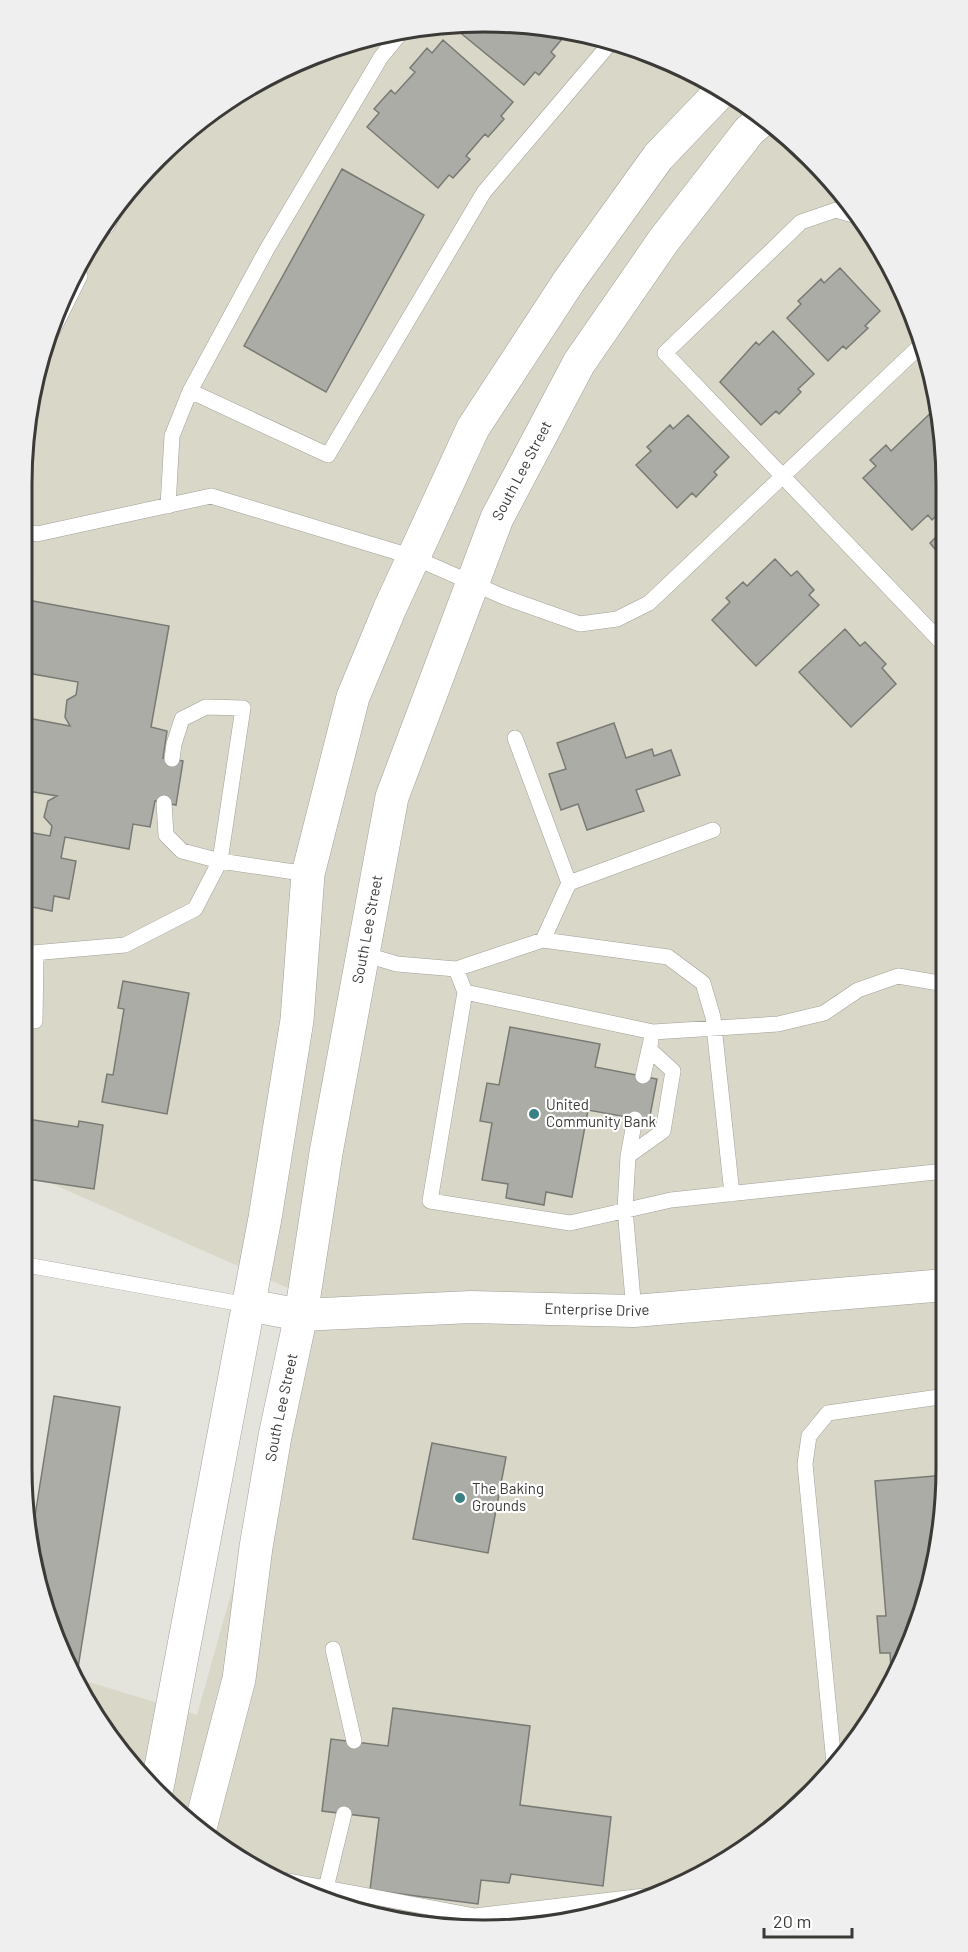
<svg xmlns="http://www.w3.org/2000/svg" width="968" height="1952" viewBox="0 0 968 1952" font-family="Barlow,sans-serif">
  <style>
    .built { fill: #d9d7c8 }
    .building { fill: #aaaca5; stroke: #797a74; stroke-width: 1.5 }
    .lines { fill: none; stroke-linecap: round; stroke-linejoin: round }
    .service-casing { stroke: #a1a098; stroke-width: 16 }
    .minor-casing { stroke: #a1a098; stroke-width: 33 }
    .secondary-casing { stroke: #a1a098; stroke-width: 34 }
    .service { stroke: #fff; stroke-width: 15 }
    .minor { stroke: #fff; stroke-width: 32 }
    .secondary { stroke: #fff; stroke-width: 33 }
    .poi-dot { fill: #398185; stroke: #fff; stroke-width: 2 }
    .labels { text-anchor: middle; stroke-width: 4.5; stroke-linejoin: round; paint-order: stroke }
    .street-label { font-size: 15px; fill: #3b3a37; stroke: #fff }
    .poi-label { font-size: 15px; fill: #3b3a37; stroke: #fff; text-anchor: start }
    .rim { fill: none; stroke: #3b3a37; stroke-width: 3 }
  </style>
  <rect width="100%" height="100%" fill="#e4e3dc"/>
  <path class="built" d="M514,22L603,37L688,69L789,136L869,226L912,307L943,424L946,1498L931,1587L899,1672L812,1795L688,1883L544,1927L393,1922L307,1896L227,1853L117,1750L79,1679L197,1715L275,1437L288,1288L21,1170L22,454L37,365L69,280L116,202L178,136L252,83L335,46L423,25Z"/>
  <path class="building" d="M514,22L569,31L551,52L555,56L539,75L535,72L524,85L452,26Z
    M443,40L513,102L501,116L504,119L488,137L485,134L466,156L470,159L453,178L449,175L438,188L367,127L379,113L374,109L391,90L395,94L415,72L410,68L427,48L432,53Z
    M342,169L424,215L326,392L244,346Z
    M840,268L880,311L865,326L868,328L846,349L843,346L828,361L787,318L801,304L798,301L821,279L824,283Z
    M773,331L814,374L798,389L801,392L779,414L776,411L761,425L720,382L756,342L759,345Z
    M938,406L943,424V500L941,503L943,509L932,520L928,515L912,530L863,478L876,466L870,460L886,445L891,451Z
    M688,415L729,457L714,472L717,475L696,497L692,493L677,508L636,465L651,451L647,447L670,425L673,429Z
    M943,530V559L930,543Z
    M775,559L791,576L797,571L814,590L809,595L819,605L756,666L712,620L730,602L726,598L743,582L747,586Z
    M22,599L169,626L151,727L167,731L163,758L183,761L176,805L155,801L150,827L133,824L129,849L65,837L61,858L76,861L69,899L54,896L52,911L22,905V831L50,836L52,826L44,817L48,801L57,796L22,790V717L70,726L65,717L67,700L76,695L78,682L22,672Z
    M845,629L860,646L865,642L886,664L882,668L896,684L851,727L799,672Z
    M614,723L626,758L652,749L654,756L671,750L680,775L636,790L644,811L587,830L578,804L561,810L549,774L566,769L557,743Z
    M123,981L189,993L167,1114L102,1102L107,1074L113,1075L124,1009L118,1008Z
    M510,1027L600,1044L595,1067L657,1079L649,1121L588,1110L572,1197L546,1192L544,1205L506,1198L508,1184L482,1180L492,1123L480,1121L487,1083L499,1085Z
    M21,1118L78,1127L79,1121L103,1125L94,1189L21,1178Z
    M54,1396L120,1407L77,1674L46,1617L32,1535Z
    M432,1443L506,1457L488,1553L413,1539Z
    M946,1475V1498L931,1587L899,1672L892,1682L890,1653H880L877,1616H886L875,1481Z
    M393,1708L530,1726L520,1805L611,1817L603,1886L511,1874L509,1883L481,1880L478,1904L370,1890L379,1818L322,1811L331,1739L388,1746Z"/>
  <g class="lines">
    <g class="service-casing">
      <path id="service" d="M860,217L836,210L801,222L665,353L944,645
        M107,226L124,194
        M41,354L80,276
        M190,391L328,455L484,192L613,40
        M168,506L172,436L190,391L267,249L381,57L404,29
        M22,531L37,534L211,496L413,557L504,597L580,624L617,619L649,603L922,344
        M515,738L569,883L543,940
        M164,803L166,835L182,851L220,861L243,708L206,707L182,719L174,744L172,759
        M569,883L713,830
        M21,954L125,945L195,909L220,861L308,874
        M363,954L397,964L456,969L465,992L430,1201L570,1223L671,1200L945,1171
        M456,969L543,940L668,957L703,983L713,1017L732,1194
        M465,992L653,1032L778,1024L824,1013L858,990L898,976L945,984
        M35,1021L36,954
        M643,1076L651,1041
        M628,1156L663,1131L673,1071L649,1049
        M21,1264L248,1305
        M634,1311L625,1209L628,1156L635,1119
        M333,1649L354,1741
        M834,1763L805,1464L809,1436L828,1413L946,1396
        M273,1878L475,1916L645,1896
        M326,1888L344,1814"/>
    </g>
    <g class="minor-casing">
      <g id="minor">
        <path id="s1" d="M248,1305L301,1315L471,1307L634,1311L945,1285"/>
      </g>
    </g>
    <g class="secondary-casing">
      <g id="secondary">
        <path d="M157,1788L265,1218L297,1020L308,874L353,697L390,608L473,428L569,281L658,157L721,91"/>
        <path id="s2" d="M200,1828L239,1679L256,1547L275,1436L301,1315L326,1153L392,797L497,518L579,363L664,240L749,131L763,119"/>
      </g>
    </g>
    <use href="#service" class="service"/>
    <use href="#minor" class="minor"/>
    <use href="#secondary" class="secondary"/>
  </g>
  <g class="poi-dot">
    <circle cx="534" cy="1114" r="6"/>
    <circle cx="460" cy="1498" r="6"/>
  </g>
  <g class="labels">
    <g class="street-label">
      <text dy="5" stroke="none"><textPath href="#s2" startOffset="1401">South Lee Street</textPath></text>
      <text dy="5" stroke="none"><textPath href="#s2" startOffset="915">South Lee Street</textPath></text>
      <text dy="5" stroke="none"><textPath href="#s1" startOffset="350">Enterprise Drive</textPath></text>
      <text dy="5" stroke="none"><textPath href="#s2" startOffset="429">South Lee Street</textPath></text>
    </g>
    <g class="poi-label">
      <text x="546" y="1110">United<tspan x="546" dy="17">Community Bank</tspan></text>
      <text x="472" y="1494">The Baking<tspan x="472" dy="17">Grounds</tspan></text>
    </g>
  </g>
  <path d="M0 0H968V1952H0ZM484 32H484A452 452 0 0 1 936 484V1468A452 452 0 0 1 484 1920H484A452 452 0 0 1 32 1468V484A452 452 0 0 1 484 32Z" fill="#efefef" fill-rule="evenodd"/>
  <path class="rim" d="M484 32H484A452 452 0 0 1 936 484V1468A452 452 0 0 1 484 1920H484A452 452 0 0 1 32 1468V484A452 452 0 0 1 484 32Z"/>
  <path d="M764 1928v9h88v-9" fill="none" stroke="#3b3a37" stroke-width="3"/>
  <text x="773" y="1928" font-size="18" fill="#3b3a37" stroke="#ffffff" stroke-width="4.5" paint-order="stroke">20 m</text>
</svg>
